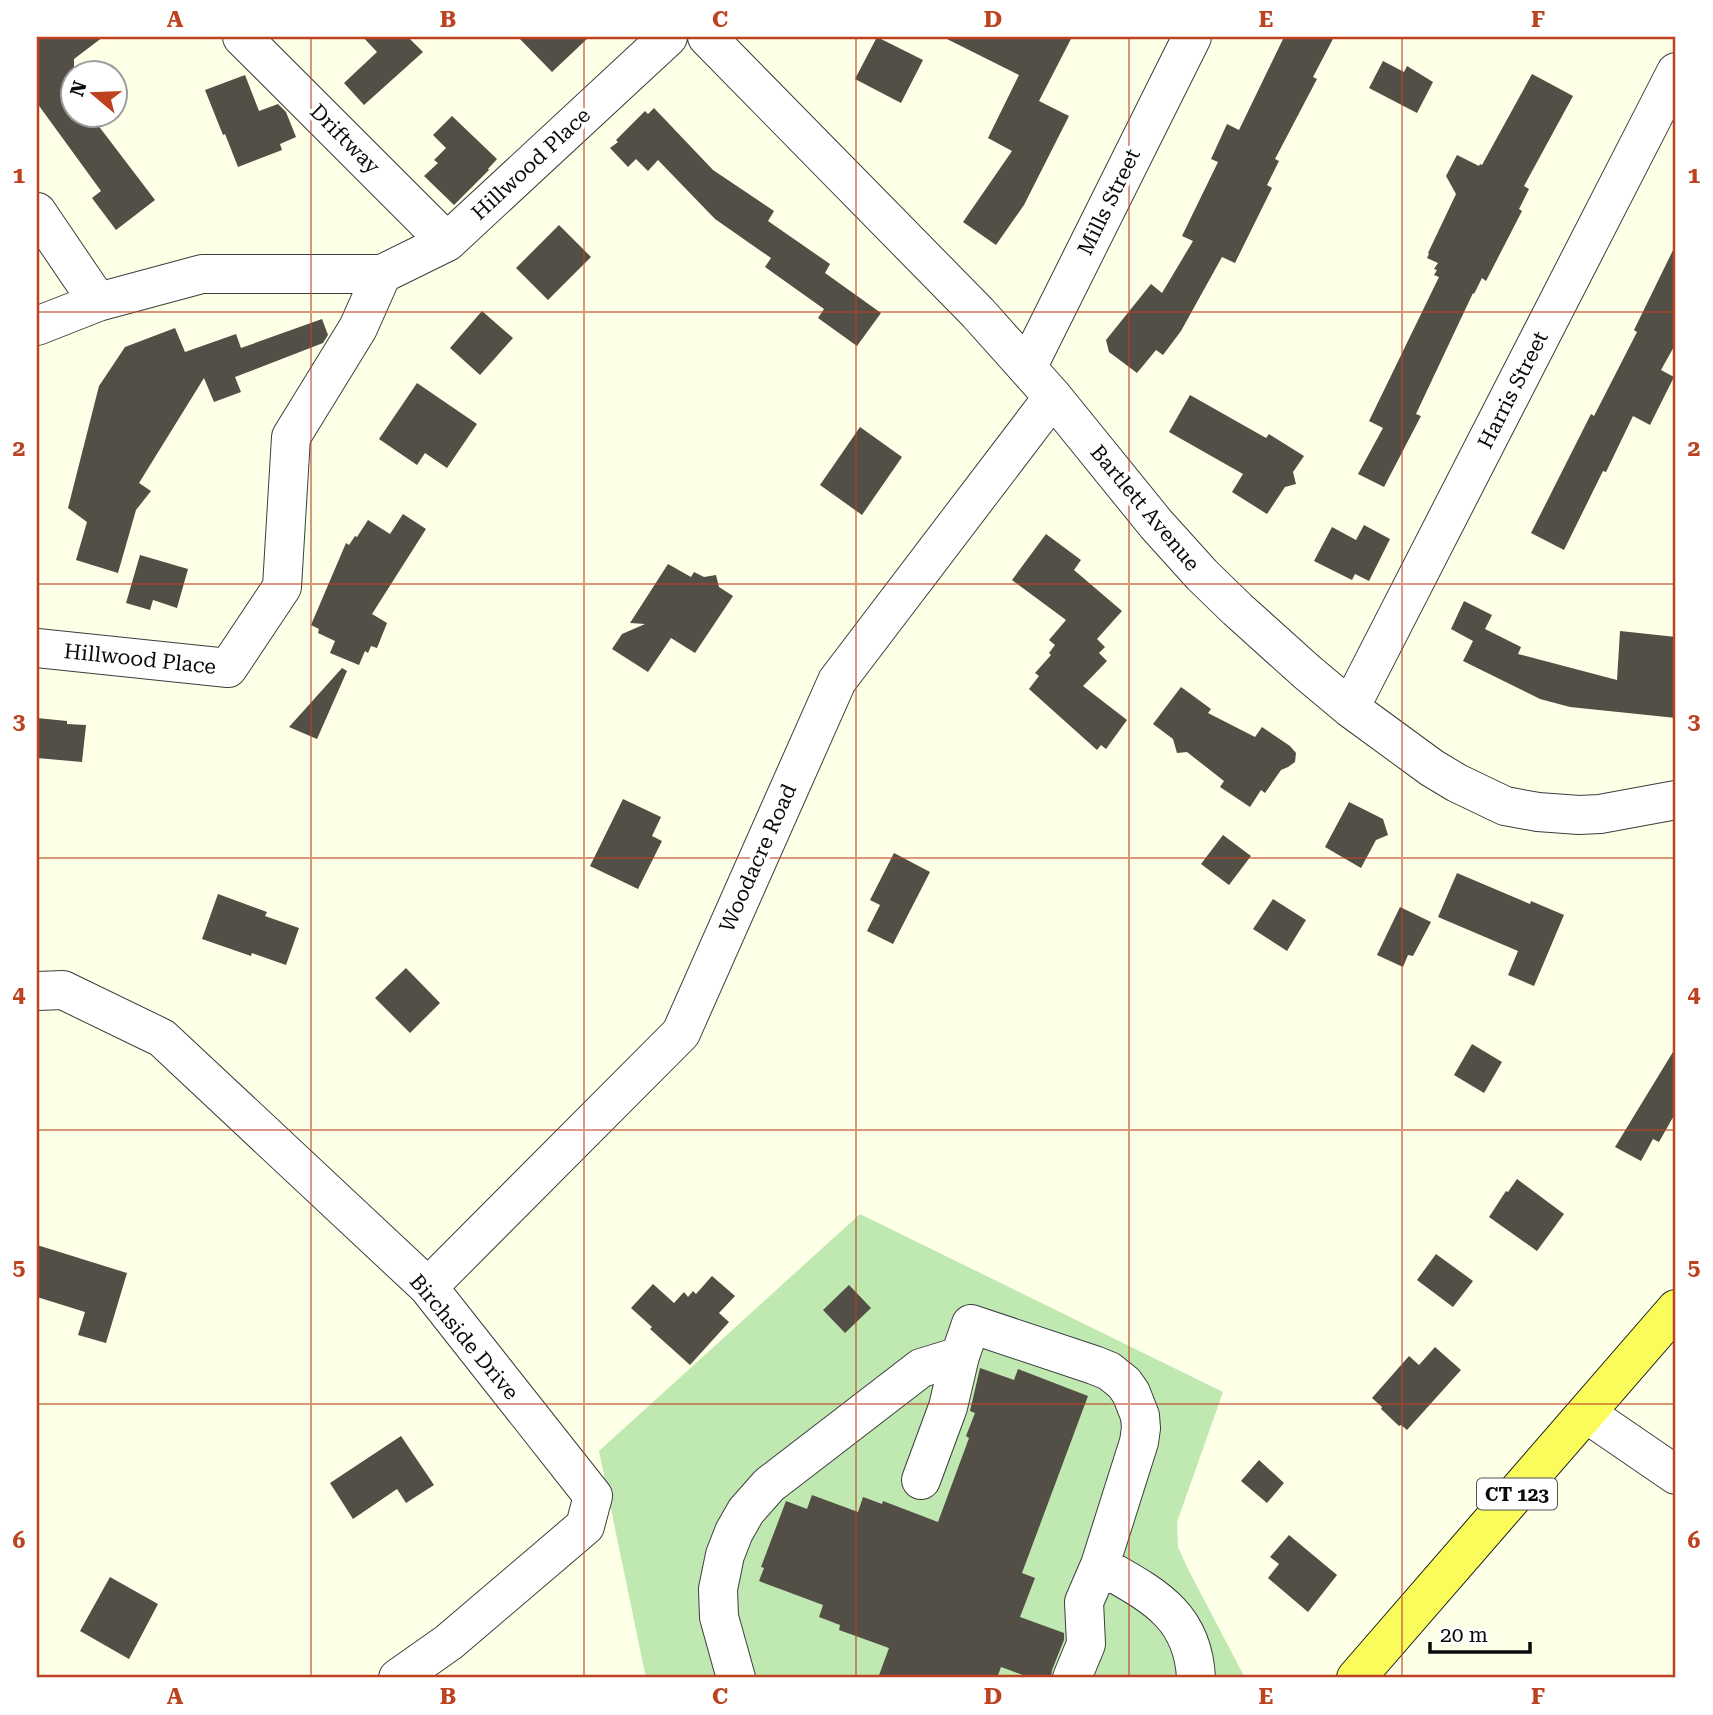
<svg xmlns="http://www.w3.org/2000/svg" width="1713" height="1715" viewBox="0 0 1713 1715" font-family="'Roboto Serif',serif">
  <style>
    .green { fill: #bfe9b1 }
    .building { fill: #534e46 }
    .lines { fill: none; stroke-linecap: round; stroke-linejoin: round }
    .minor-casing { stroke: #3d3d3d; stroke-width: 40 }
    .major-casing { stroke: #1b1b1b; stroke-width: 40 }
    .minor { stroke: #fff; stroke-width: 38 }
    .major { stroke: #f9fc5a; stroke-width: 38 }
    .grid { fill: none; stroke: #bc4220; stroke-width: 2; stroke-opacity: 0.55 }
    .labels { text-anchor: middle; stroke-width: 7; stroke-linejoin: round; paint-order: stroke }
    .shield { fill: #fff; stroke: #545454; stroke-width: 2 }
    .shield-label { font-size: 19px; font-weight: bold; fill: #0a0a0a }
    .street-label { font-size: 21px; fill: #0a0a0a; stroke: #fff }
    .neatline { fill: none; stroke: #bc4220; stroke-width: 2.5 }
    .grid-label { font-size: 23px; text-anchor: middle; font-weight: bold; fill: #bc4220 }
  </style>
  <rect width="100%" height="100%" fill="#fdffe7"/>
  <path class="green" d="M860,1214L1223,1392L1177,1522L1178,1547L1188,1569L1245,1678H646L599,1451Z"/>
  <path class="building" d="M37,37H103L74,59V116H91L155,200L116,230L92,198L101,191L37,103Z
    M363,37H408L423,52L364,105L344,83L377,52Z
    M518,37H589L552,72Z
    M877,37L923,60L901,103L855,79Z
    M943,37H1072L1039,101L1069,116L1024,205L996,245L963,222L1012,151L988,138L1019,75Z
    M1284,37H1334L1313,77L1317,79L1275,159L1279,161L1267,185L1272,188L1235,263L1222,257L1181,331L1163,355L1156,350L1137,373L1109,352L1106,340L1151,284L1162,293L1193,241L1182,236L1218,162L1211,159L1227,124L1239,130Z
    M1383,61L1404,72L1407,66L1433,82L1417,113L1369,88Z
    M1532,74L1573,96L1524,186L1529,189L1519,209L1522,211L1486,281L1482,278L1474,294L1473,293L1416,414L1421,416L1384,487L1358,474L1383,428L1369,421L1439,277L1434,275L1437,270L1434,269L1438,263L1427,258L1429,254L1428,253L1456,194L1446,176L1457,155L1479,166L1480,164L1482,165Z
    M245,75L259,111L278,104L286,112L296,137L280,144L282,150L238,167L225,134L223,135L205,90Z
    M654,108L713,170L774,211L768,221L830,264L825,273L881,313L857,346L818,318L824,309L765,267L771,258L715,219L658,160L648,171L636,159L628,167L610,148L618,142L616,140L645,111L648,114Z
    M452,116L497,159L488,169L489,170L454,205L424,176L438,163L434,160L446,148L433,135Z
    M559,225L591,257L548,300L516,268Z
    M1676,244V343L1661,370L1674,377L1650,425L1633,416L1606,472L1603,471L1564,550L1531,533L1591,414L1594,416L1637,332L1634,330Z
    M482,311L513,338L480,375L450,348Z
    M322,319L328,335L323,343L235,377L241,392L214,402L204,378L139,483L151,491L136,510L118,573L76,560L87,522L68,508L99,386L125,347L175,328L185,352L236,334L241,348Z
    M417,383L477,424L447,468L425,453L417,465L379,439Z
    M1190,395L1266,438L1269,434L1304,456L1293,472L1296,484L1285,487L1267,514L1232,492L1243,474L1169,432Z
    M860,427L902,457L862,515L820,485Z
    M403,514L426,529L372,614L387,623L377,648L371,646L368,653L365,651L359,665L330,653L335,641L318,633L319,629L311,625L346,543L349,545L355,536L357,537L368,520L390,534Z
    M1364,525L1390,539L1369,581L1355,574L1352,580L1314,561L1332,527L1356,540Z
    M1046,534L1081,560L1074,570L1122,611L1097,639L1105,647L1099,653L1107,661L1083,686L1127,720L1106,749L1101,745L1097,750L1029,689L1039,676L1035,673L1051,655L1049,653L1055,645L1049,640L1066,620L1012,580Z
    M140,555L188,569L177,608L153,600L150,610L126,603Z
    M668,564L691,577L694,572L704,577L716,575L719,587L733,596L695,653L671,638L648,672L612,649L622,634L645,624L630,623Z
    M1464,601L1492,615L1485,629L1521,647L1518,654L1617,680L1620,631L1676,637V718L1570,707L1540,699L1463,661L1473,641L1451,629Z
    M342,668L347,671L317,739L289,727Z
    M1181,687L1211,709L1208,713L1255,737L1262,727L1290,746L1296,753L1295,762L1288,767L1281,770L1265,793L1261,790L1250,807L1220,787L1224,781L1187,752L1177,753L1173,739L1153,724Z
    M37,718L67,721V724L86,725L82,762L37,758Z
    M623,799L661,817L652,836L662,841L638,889L590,866Z
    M1349,802L1383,819L1388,835L1376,840L1361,868L1325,847Z
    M1223,835L1251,856L1229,885L1201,864Z
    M894,853L930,872L893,944L867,931L880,905L870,900Z
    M1457,873L1530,904L1531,901L1564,915L1534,986L1508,975L1518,951L1438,917Z
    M218,894L267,912L265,916L299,928L286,965L252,953L251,956L202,939Z
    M1273,899L1306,920L1287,951L1253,929Z
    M1400,907L1431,922L1413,956L1408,955L1403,967L1377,955Z
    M406,968L440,1003L410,1033L375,998Z
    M1472,1044L1502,1062L1484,1093L1454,1075Z
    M1676,1047V1112L1659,1142L1653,1139L1641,1161L1615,1147Z
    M1517,1179L1564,1214L1537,1251L1489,1217L1506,1191L1508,1192Z
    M37,1245L127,1273L106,1343L78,1335L85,1312L37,1297Z
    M1436,1254L1473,1281L1453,1307L1417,1280Z
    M712,1276L735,1296L719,1313L729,1322L690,1365L650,1329L652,1327L631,1308L653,1284L674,1303L684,1292L688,1297L693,1291L696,1294Z
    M849,1285L871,1308L845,1333L823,1310Z
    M1435,1347L1461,1370L1407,1430L1401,1425L1399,1426L1381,1409L1382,1407L1372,1398L1409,1356L1419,1365Z
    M980,1368L1014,1380L1018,1369L1088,1396L1022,1573L1035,1578L1020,1617L1064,1633V1640L1052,1670L1051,1678H1031L1001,1667L997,1678H878L889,1648L839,1630L840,1625L819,1617L823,1605L759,1581L764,1568L761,1567L786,1501L807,1509L812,1495L858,1512L863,1497L882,1504L883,1501L938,1522L969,1438L966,1436L975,1413L970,1411Z
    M401,1436L434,1485L406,1503L397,1489L353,1519L330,1483Z
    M1259,1460L1284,1483L1267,1503L1241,1481Z
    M1289,1535L1337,1575L1308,1612L1268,1578L1279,1564L1270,1557Z
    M110,1577L158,1604L129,1659L80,1631Z"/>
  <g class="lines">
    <g class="minor-casing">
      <path id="minor" d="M242,37L447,242
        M707,37L978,313L1053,397L1156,524L1202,575L1237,609L1307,672L1350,708L1432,768L1457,783L1505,806L1538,812L1579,815L1600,814L1676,800
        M37,212L98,302
        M37,326L98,302L202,274H382
        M1027,368L1192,37
        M37,648L228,668L282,587L291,437L358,328L382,274L447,242L668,37
        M1350,708L1676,72
        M37,991L63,990L162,1038L428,1287L593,1496L585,1526L449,1642L398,1678
        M428,1287L681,1033L837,681L1053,397
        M1587,1414L1676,1475
        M921,1480L948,1407L960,1356L971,1324L1094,1365L1109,1371L1124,1383L1131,1393L1140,1416L1141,1428L1139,1442L1100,1565L1084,1602L1086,1644L1072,1678
        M1100,1565C1150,1594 1193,1613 1196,1678
        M736,1678L719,1617L718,1589L725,1555L734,1532L746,1511L769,1485L921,1368L960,1356"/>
    </g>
    <g class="major-casing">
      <path id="major" d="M1356,1678L1676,1309"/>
    </g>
    <use href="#minor" class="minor"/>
    <use href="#major" class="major"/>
  </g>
  <path class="grid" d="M311,37V1678M584,37V1678M856,37V1678M1129,37V1678M1402,37V1678M37,312H1676M37,584H1676M37,858H1676M37,1130H1676M37,1404H1676"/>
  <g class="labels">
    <rect class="shield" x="1477" y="1478.5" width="80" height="31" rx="5"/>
    <g class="shield-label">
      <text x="1517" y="1501">CT 123</text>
    </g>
    <g class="street-label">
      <text transform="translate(345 139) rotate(45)" y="7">Driftway</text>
      <text transform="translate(531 164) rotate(-43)" y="7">Hillwood Place</text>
      <text transform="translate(1109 202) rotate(-64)" y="7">Mills Street</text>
      <text transform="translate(1513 390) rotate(-63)" y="7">Harris Street</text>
      <text transform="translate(1145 508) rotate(50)" y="7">Bartlett Avenue</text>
      <text transform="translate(140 659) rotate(6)" y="7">Hillwood Place</text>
      <text transform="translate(758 858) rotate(-66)" y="7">Woodacre Road</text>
      <text transform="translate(464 1337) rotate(50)" y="7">Birchside Drive</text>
    </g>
  </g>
  <rect width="1713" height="1715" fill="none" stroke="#ffffff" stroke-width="77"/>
  <g transform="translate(94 94) rotate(289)"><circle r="33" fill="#ffffff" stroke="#9d9d9d" stroke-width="2"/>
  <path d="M0-5L12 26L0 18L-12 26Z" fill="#bc4220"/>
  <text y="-10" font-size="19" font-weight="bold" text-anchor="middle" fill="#0a0a0a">N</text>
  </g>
  <path d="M1430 1642v10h100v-10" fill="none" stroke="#0a0a0a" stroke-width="3.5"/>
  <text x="1440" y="1642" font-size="21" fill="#0a0a0a" stroke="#ffffff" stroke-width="5" paint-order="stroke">20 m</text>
  <rect x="38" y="38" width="1636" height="1638" class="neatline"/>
  <g class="grid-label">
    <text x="175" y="27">A</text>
    <text x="448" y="27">B</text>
    <text x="720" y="27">C</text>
    <text x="993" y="27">D</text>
    <text x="1266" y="27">E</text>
    <text x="1538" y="27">F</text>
    <text x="19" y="183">1</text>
    <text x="1694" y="183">1</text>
    <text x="19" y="456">2</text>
    <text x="1694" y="456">2</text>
    <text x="19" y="729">3</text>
    <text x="1694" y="729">3</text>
    <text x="19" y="1002">4</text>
    <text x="1694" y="1002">4</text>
    <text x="19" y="1275">5</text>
    <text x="1694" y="1275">5</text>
    <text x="19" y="1548">6</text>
    <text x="1694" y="1548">6</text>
    <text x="175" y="1704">A</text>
    <text x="448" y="1704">B</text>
    <text x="720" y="1704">C</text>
    <text x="993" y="1704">D</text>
    <text x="1266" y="1704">E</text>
    <text x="1538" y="1704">F</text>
  </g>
</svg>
